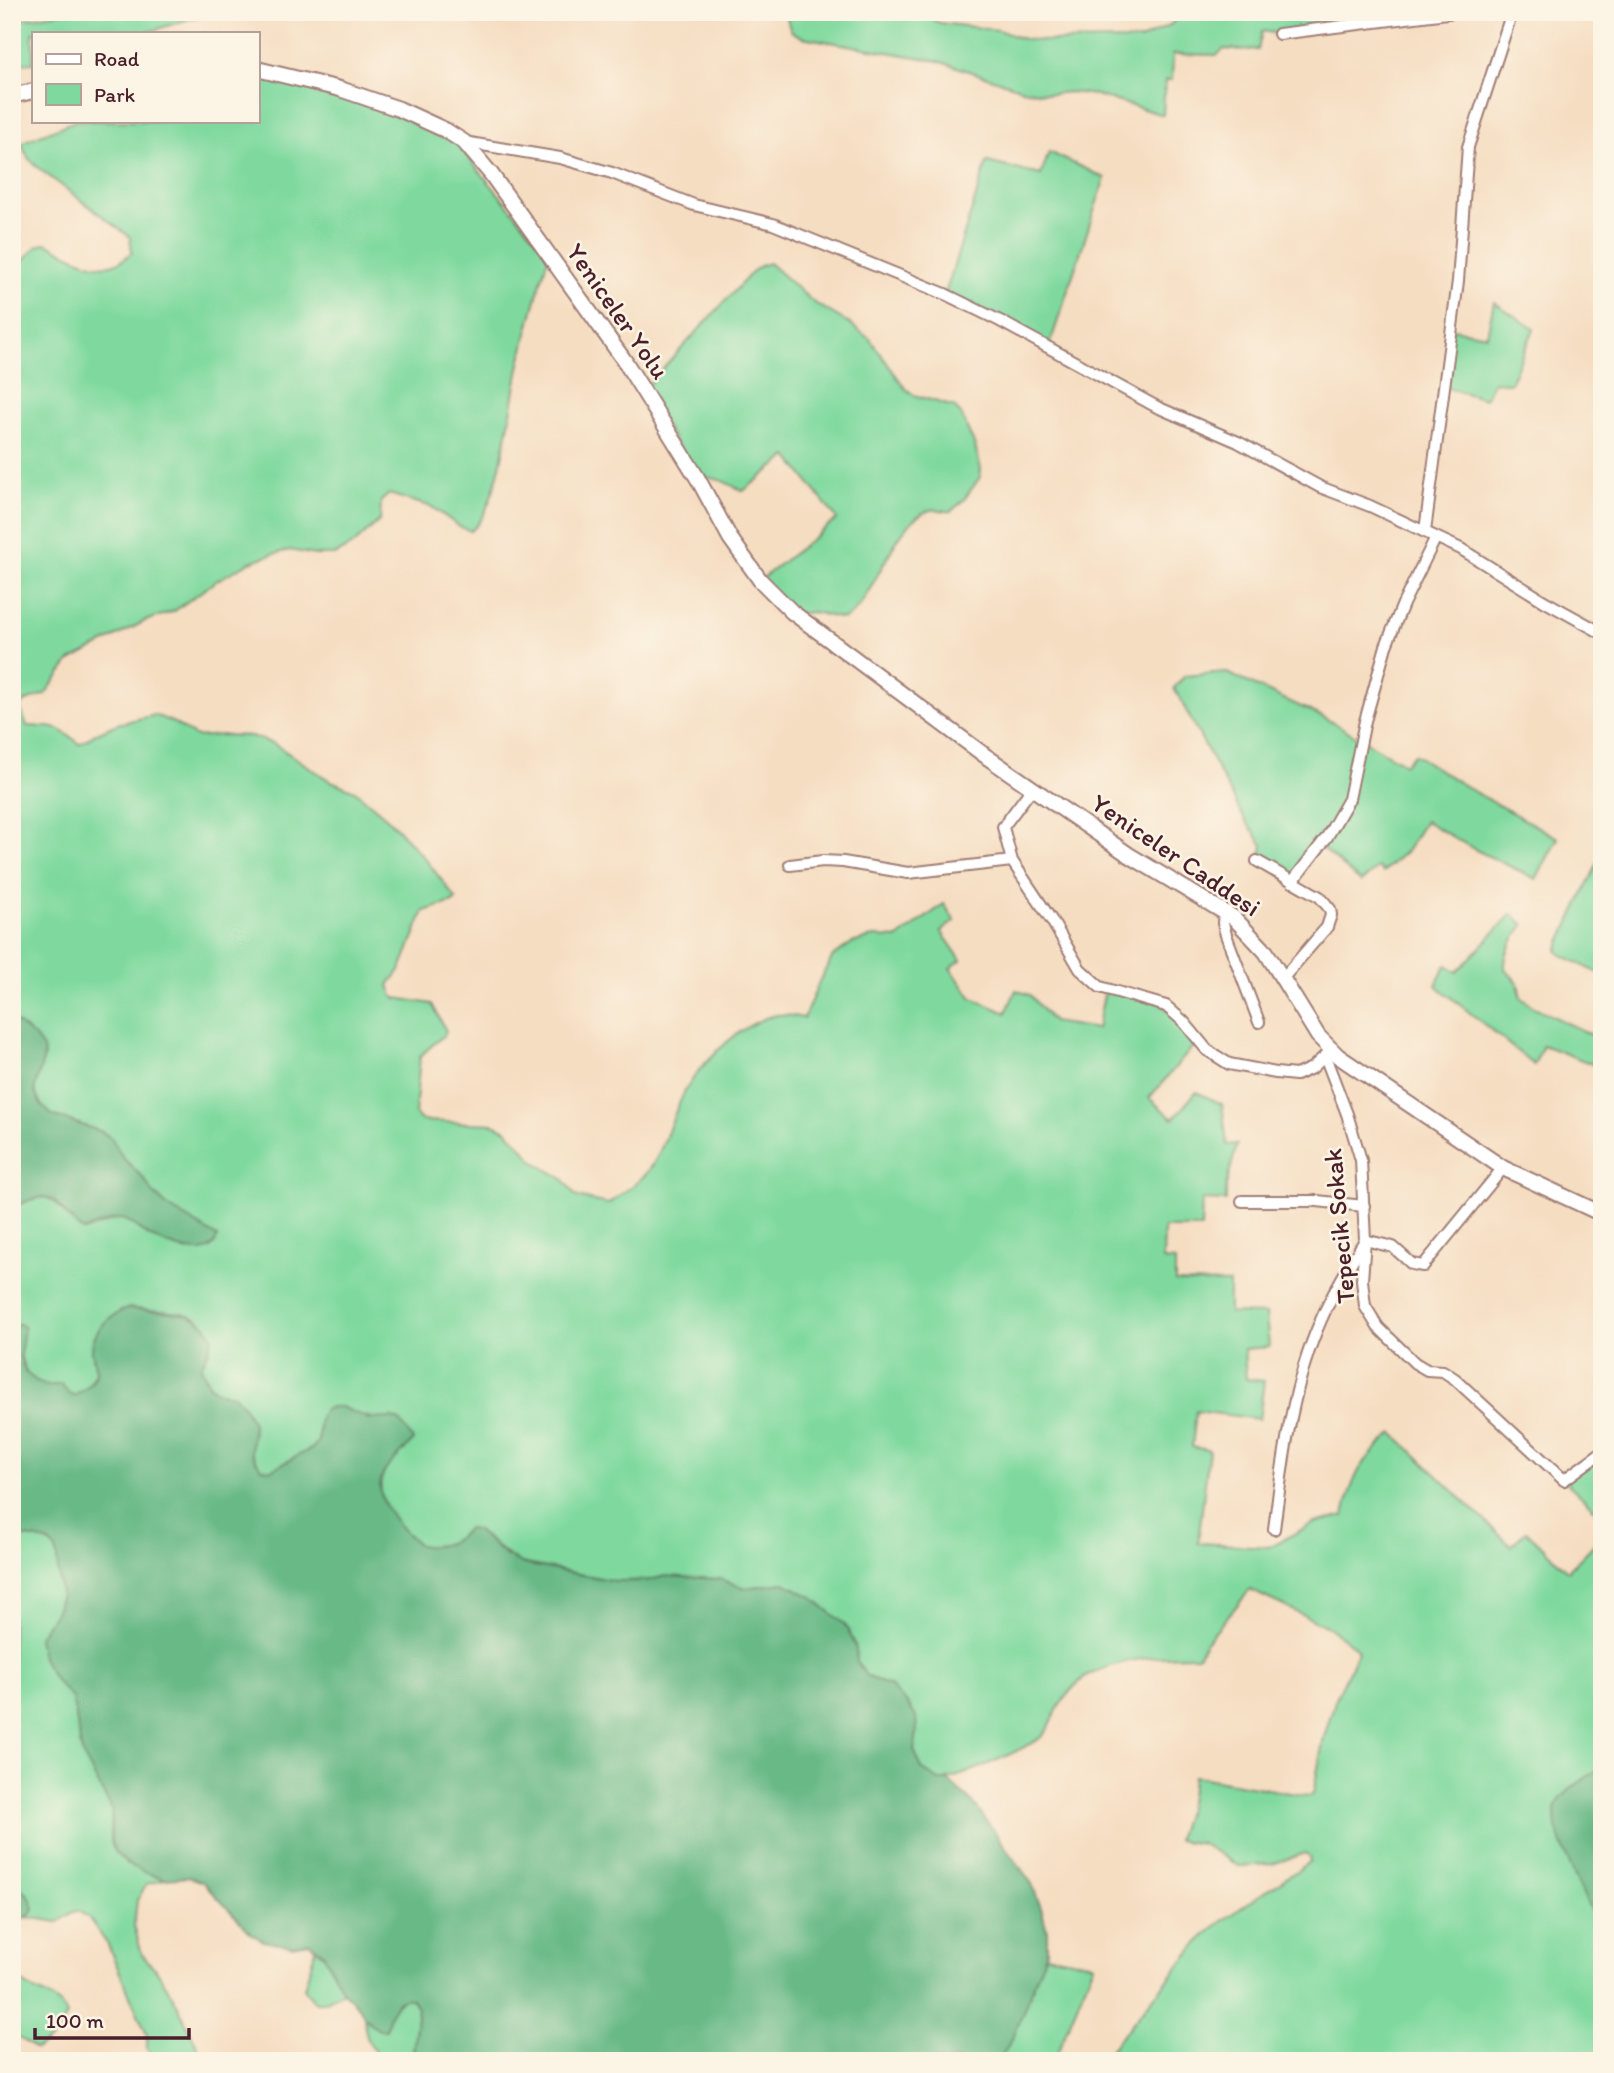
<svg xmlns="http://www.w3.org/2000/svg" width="1614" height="2073" viewBox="0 0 1614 2073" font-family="Itim,sans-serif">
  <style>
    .green { fill: #7fd99f; stroke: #647c65; stroke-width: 2 }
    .forest { fill: #67b986; stroke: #586c58; stroke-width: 2 }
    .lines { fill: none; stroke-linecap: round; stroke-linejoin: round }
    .minor-casing { stroke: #a07e76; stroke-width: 14 }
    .tertiary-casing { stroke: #a07e76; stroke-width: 18 }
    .minor { stroke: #fff; stroke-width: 10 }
    .tertiary { stroke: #fff; stroke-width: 14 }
    .labels { text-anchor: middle; stroke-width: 5; stroke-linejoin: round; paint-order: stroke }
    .street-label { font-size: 26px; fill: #4a1f2b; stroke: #fcf5e5 }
  </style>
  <rect width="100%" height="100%" fill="#fcf5e5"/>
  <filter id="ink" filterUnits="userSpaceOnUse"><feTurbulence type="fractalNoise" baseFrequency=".0143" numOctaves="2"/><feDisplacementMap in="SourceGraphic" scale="14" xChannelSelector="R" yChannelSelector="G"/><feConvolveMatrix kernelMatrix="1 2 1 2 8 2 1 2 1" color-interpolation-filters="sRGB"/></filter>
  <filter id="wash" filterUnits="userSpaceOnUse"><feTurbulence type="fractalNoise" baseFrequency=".00686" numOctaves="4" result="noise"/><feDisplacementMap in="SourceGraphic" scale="28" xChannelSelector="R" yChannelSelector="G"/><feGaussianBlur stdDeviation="1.57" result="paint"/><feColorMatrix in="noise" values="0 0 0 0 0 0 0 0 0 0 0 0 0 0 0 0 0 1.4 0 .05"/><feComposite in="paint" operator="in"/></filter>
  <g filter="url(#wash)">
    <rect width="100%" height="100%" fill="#f5ddc1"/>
    <path class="green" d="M65,12H227L192,18L145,33H33V63L12,64V21Z
      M785,12H915L940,23L998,30L1023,39L1044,41L1141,40L1172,24L1174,20L1151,12H1455L1279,34L1262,31L1258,50L1224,49L1217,55L1173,54L1172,80H1165L1163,115L1096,95L1069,92L1051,94L1026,90L939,61L802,37L791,31Z
      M257,69L445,130L549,254C538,291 527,330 519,368C512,401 498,516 470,531L460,527L432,507L389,494L381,501L380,520L353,545L334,555H315L290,550L273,554L250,562L216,581L174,611L145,621L70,661L45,694L24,702L20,707L27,726C60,728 53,724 80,744L97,733L117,724L155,715L174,723L196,737L221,735L251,736L274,744L329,780L355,791L388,819L426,860L456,899L453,902L424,911L401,969L389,985L393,996L396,998L432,1004L446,1031L444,1035L420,1056L415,1114L422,1121L494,1124L507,1130L535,1162L563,1179L577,1197L608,1204C624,1192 646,1179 655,1161C669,1136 674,1107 690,1083C707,1057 746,1020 777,1015C786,1014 796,1017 804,1018L820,980L833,956L852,943L873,937L898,938L944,904L955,921L941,931L961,960L950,968L972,998L1006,1013L1016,990L1030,995L1053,1022L1097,1029L1105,990L1160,1003L1199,1040L1149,1098L1173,1119L1196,1092L1222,1104L1227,1145L1237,1144L1226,1186V1201L1202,1200L1201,1228H1164L1163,1260L1175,1261V1282L1229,1283V1313L1266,1314L1269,1347L1244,1349L1246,1379L1264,1381L1259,1419L1196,1411L1192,1447L1209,1450L1198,1543L1269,1547L1315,1523L1344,1516C1353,1473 1361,1462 1393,1433L1511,1546L1526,1531L1568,1571L1602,1536V1767L1587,1778L1555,1822L1573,1871L1602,1934V2061H1101L1203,1937L1226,1918L1310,1862L1309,1856L1305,1853L1272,1864L1239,1866L1202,1844L1177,1840L1189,1802L1193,1776L1295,1794L1309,1796L1313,1794L1324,1737L1336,1698L1358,1652L1356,1648L1328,1627L1250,1590L1204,1644L1198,1656C1160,1656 1124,1657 1089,1675C1078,1681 1067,1694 1060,1705C1053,1715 1051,1729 1041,1737C1031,1746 950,1783 939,1780C934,1779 925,1772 921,1769C912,1760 913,1744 917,1733L879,1683L866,1676L857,1661L855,1644L845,1625L784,1583L745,1588L719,1579L616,1581L516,1562L476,1530L467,1529C454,1544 439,1550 419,1545C402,1530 371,1500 383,1474C389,1461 405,1452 413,1440L392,1418L381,1420L360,1415L320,1430L318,1441L313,1448L271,1470L261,1468L251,1452L253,1423L228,1394C211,1393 206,1380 201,1366L210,1349L209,1330L197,1318L182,1313L129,1308L92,1350L96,1373L86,1389L74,1396L68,1393L65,1388C14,1382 26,1365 14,1324L12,1325V1208C60,1183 50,1206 83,1231L119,1218L130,1222L140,1230L186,1251L217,1237L167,1206L153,1193L144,1179L124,1159L111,1138L102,1132L52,1115L41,1105L34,1090L44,1057L12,1019V273L36,247L46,243C65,252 96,273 117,263C122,261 127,256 132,253L130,237L41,170L28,158L22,145L25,141L75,121H257Z
      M1049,152L1105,178L1049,347L945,294L987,162L1041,175Z
      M769,263L813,302L847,322L870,339L905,388L914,395L954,407L961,414L975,446L981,469L980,477L963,501L951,511C944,512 937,508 930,510C891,521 872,610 843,619L813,612L795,614L760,580L837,519L788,456L743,491C728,484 715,474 698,479L643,390L753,271L762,265Z
      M1494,302L1534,329L1510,383L1493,382L1485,399L1444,387L1452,329L1487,335Z
      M1225,672L1321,716L1405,764L1414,754L1476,793L1558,838L1536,879L1476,850L1425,821L1407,850L1383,872L1378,867L1361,882L1320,846L1292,882L1260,862L1263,845L1245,820L1174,688L1185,676Z
      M1602,854V975L1560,954L1557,950Z
      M1512,914L1524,925C1514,939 1504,950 1505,969L1518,983L1521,998L1534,1007L1602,1040V1047L1595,1065L1543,1045L1534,1065L1436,985L1446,965L1457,972Z
      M1602,1452V1516L1564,1480Z
      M12,1534L47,1541L56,1550L61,1595L56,1611L38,1638L54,1679L73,1699L82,1753L112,1809L111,1841L115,1853L129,1865L165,1879L147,1884L137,1900L134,1926L142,1954L157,1971L175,2000L204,2061H156L147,2049V2035L108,1945L88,1917L78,1911L73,1912L58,1922L27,1917L34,1910L20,1887L12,1884Z
      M316,1948C330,1958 336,1976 343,1992L324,2002H315L304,1988Z
      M1045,1955L1094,1964L1054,2061H999L1013,2037Z
      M14,1973C26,1994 58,1992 67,2015C60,2031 51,2043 35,2049L12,2033Z
      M404,1999H411L418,2007L412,2061H383C369,2047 365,2036 364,2017L372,2026L388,2025C388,2011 393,2005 404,1999Z"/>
    <path class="forest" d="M12,1019L34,1036L43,1048L44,1057L34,1090L41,1105L52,1115L102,1132L111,1138L124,1159L144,1179L153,1193L167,1206L217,1237C212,1265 165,1244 149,1236C139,1231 132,1220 121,1219C110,1218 94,1227 83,1231C51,1206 60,1183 12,1208Z
      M129,1308C159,1315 198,1303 213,1338L201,1367L208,1385L220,1393L234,1395L242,1404L253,1423L251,1452L261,1468L271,1470L313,1448L318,1441L320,1417L324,1410L331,1407H341L369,1419L392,1418L400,1421L413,1440C405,1452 390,1461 383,1474C371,1499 402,1530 419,1545C439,1549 454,1544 467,1529L476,1530L506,1556L524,1564L616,1581H645L665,1576L719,1579L745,1588L784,1583L811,1596L845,1625L855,1644L857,1661L866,1676L890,1686L906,1702L916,1717L917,1733L914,1750L922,1769L939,1780H948L976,1806L1032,1884L1041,1908L1047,1931V1951L1013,2037L999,2061H412L418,2008L412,1999C390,1997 391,2015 386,2030H379L372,2025L364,2017L360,2008L343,1992L323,1953L309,1943L292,1946L263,1941L252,1934L203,1882L189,1877L165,1879L147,1873L129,1865L115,1853L111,1841L112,1809L82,1754L73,1699L54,1679L42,1658L38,1638L56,1611L61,1595L56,1550L47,1541L12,1534V1325L20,1324L24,1328L20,1357L25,1372L39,1383L48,1386L61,1384L68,1393L74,1396C83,1391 94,1383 96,1373C97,1366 93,1358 92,1351C91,1330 111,1314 129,1308Z
      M1602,1767V1934C1592,1912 1547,1826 1556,1806C1564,1790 1588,1777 1602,1767Z
      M12,1884C24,1888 32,1897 34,1910L27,1917L16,1919C10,1938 18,1958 12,1977Z"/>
  </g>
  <g filter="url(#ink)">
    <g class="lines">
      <g class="minor-casing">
        <path id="minor" d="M1279,34L1455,12
          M464,142L560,158L612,173L694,205L773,224L945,294L1000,321L1157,407L1238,442L1320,487L1370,506L1461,549L1544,601L1602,633
          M1425,531L1458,281L1468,147L1512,12
          M1012,861L1052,921L1080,969L1100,987L1166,1006L1184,1022L1207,1050L1229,1064L1276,1073L1296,1075L1312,1068L1325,1056
          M1257,861L1320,897L1330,909L1331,915L1327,927L1283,978
          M790,865L823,861L843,862L908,873L1012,861L1003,827L1033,787
          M1292,882L1327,837L1349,799L1365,721L1386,646L1403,604L1436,537
          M1224,911L1223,923L1226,935L1259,1022
          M1329,1048L1326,1059L1347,1114L1361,1160L1365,1240L1362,1280L1365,1306L1378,1327L1415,1363L1427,1370L1443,1371L1455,1379L1564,1480L1602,1452
          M1242,1201H1317L1364,1206
          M1274,1529C1283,1459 1292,1385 1321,1320C1333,1292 1349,1266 1365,1240L1393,1247L1412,1264L1423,1266L1503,1168"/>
      </g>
      <g class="tertiary-casing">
        <path id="tertiary" d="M257,69L340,89L399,109L445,130L464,142L491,174L624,360L698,479L730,538L760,580L792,612L987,757L1129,855L1234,918L1266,952L1318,1036L1338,1056L1503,1168L1602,1214
          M12,96L33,91"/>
      </g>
      <use href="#minor" class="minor"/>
      <use href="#tertiary" class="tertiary"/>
    </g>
  </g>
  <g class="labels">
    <g class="street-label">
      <text transform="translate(618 311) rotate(55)" y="9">Yeniceler Yolu</text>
      <text transform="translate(1176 855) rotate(34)" y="9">Yeniceler Caddesi</text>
      <text transform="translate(1339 1226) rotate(-95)" y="9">Tepecik Sokak</text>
    </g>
  </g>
  <rect width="1614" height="2073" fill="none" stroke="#fcf5e5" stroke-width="42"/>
  <rect x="32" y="32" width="228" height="91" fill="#fcf5e5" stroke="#b59f9b" stroke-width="2"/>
  <rect x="46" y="54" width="35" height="10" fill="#ffffff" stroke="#b59f9b" stroke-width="2"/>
  <text x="94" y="66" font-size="21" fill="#4a1f2b">Road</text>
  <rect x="46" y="84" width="35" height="21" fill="#7fd99f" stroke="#b59f9b" stroke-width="2"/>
  <text x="94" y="102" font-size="21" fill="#4a1f2b">Park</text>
  <path d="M35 2028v10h154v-10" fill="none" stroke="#4a1f2b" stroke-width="3.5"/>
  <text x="46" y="2028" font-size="21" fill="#4a1f2b" stroke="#fcf5e5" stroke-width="5" paint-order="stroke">100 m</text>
</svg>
